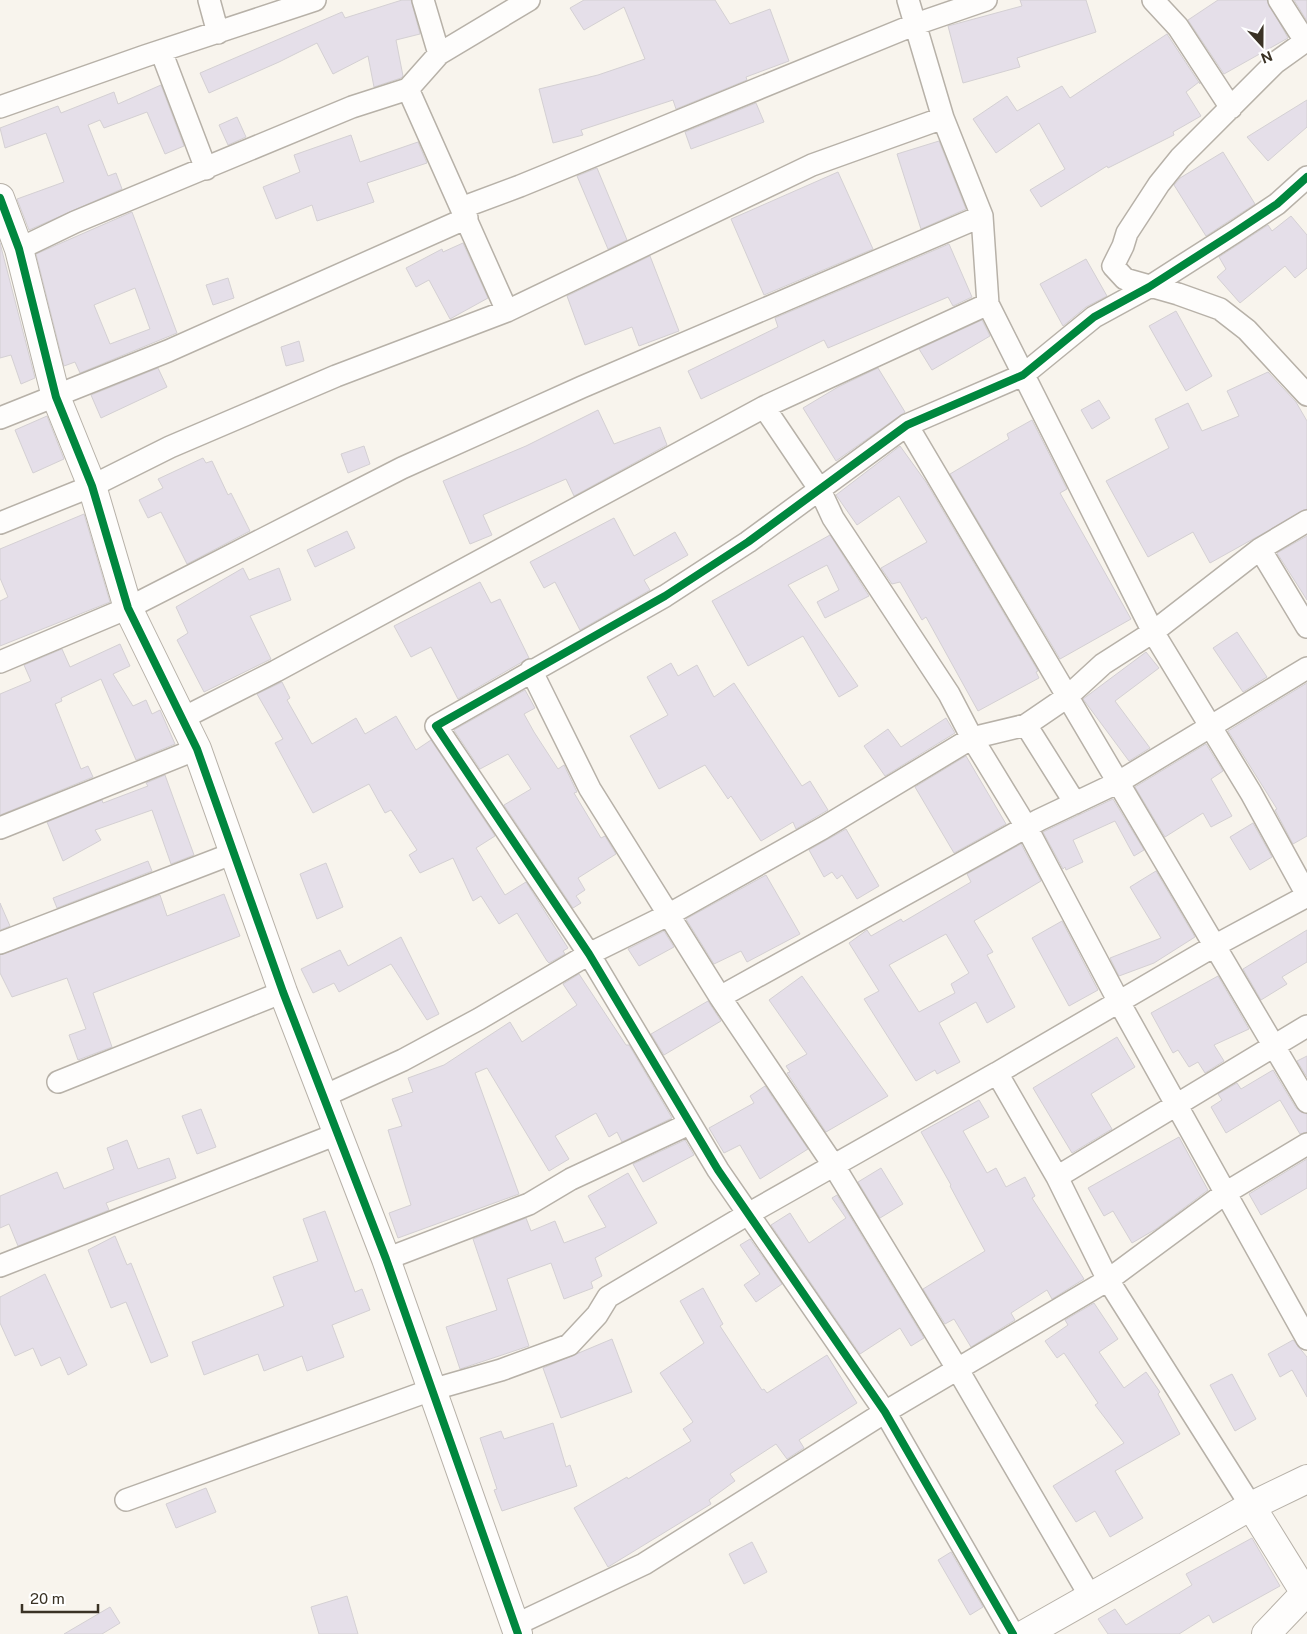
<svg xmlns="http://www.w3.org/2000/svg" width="1307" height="1634" viewBox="0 0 1307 1634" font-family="'Public Sans',sans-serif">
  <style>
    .building { fill: #e5dfe9; stroke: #d4d0d3; fill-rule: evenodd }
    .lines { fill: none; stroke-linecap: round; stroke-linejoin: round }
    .street-casing { stroke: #b7b1a8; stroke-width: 24 }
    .secondary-casing { stroke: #b7b1a8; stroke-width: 30 }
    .street { stroke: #fefdfc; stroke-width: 21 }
    .secondary { stroke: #fefdfc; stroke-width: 28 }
    .cycleway-casing { stroke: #fff; stroke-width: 11 }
    .cycleway { stroke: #00873e; stroke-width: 8 }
  </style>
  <rect width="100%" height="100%" fill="#f8f4ed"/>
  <path class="building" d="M402,0H411L420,34L396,40L403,76L401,78L374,87L368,56L333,74L317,43L279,62L209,93L200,73L342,12L345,18Z
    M584,0H715L730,24L770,9L789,61L746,77L747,80L676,109L673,100L581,130L583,135L553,143L539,89L598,75L645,59L624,7L584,30L570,8Z
    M1020,0H1086L1096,32L1017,58L1020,67L963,83L948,26L1022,6Z
    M1218,0H1267L1288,38L1224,74L1188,20Z
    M1294,0H1307V21Z
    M1167,34L1200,84L1199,82L1186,92L1201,116L1173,132L1174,135L1108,168L1107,166L1041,207L1030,190L1065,169L1039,123L996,153L973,119L1007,96L1017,111L1062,86L1070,98Z
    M161,85L184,146L165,154L147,112L104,128L100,120L88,125L108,176L116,173L122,189L29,230L17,199L64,182L46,133L5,148L0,128L58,106L61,113L114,92L118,104Z
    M1307,100V127L1268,161L1247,137Z
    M756,103L764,122L691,149L685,132Z
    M237,117L246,137L228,145L219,125Z
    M351,135L360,162L418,142L427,163L367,183L374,202L317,221L312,205L276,219L263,187L300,172L294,155Z
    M939,141L966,209L921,229L897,154Z
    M1223,152L1255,204L1206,236L1174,185L1180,178Z
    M597,168L627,240L608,249L577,176Z
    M838,172L873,249L764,295L731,219Z
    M132,212L177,333L80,373L75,362L64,366L36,254ZM135,288L150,329L110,344L94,305Z
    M1291,216L1307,235V268L1295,278L1285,266L1240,303L1217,277L1226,269L1219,257L1268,225L1272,231Z
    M0,243L35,378L21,384L11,355L0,358Z
    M463,243L488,298L450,319L429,280L416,287L406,268L442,249L443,252Z
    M949,244L972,297L953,306L948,297L828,348L824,340L701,399L688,371L778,327L775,318Z
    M650,256L679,331L639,346L632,327L585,345L567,296Z
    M1086,259L1107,296L1086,307L1063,326L1040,284Z
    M228,278L234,298L213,305L206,285Z
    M1176,311L1212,376L1186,391L1149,326Z
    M982,320L990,336L932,370L919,349Z
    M299,341L304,361L286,366L281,347Z
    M158,368L167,387L101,418L91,395Z
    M878,368L905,412L836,461L803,408L838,387Z
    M1268,372L1296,402L1307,421V509L1210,563L1193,532L1148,557L1106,481L1169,448L1155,419L1188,403L1202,431L1239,416L1227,391Z
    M1099,400L1110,418L1092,429L1081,410Z
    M598,410L614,444L660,427L667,445L574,496L566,479L483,515L492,535L470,544L443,481L526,446Z
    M47,416L64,459L33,473L15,430Z
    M1032,420L1067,489L1060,493L1131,619L1060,659L950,474L1009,439L1007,434Z
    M364,446L370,464L348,473L341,454Z
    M900,446L926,482L1038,671L1036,672L1039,678L978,711L926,617L922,620L900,582L892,584L881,568L927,542L899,496L857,525L836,495Z
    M203,458L206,463L212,461L228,495L231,493L250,531L187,564L161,512L148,518L139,500L163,488L158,479Z
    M84,514L110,602L0,646V601L8,597L0,578V549Z
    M614,518L634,556L675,532L688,555L644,580L650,590L580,630L555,582L544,588L530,562Z
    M347,531L355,548L315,567L307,550Z
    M830,535L869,596L825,618L817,602L839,590L827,565L788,585L858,686L839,697L803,636L748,666L712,601Z
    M1307,536V600L1277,553Z
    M243,568L249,580L279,568L291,600L250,616L271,659L204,692L177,640L188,633L176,607Z
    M480,582L491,603L500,599L529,658L458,699L431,647L411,657L394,626Z
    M1237,632L1267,677L1243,692L1213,648Z
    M120,644L130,666L113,674L133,706L146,700L152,714L160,710L175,744L136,760L101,679L61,698L62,701L55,704L81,769L88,766L93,777L0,815V694L31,681L24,665L62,649L70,667Z
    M1146,652L1159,668L1115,701L1150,748L1129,761L1083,699Z
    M671,663L678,676L697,665L714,697L734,683L802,786L810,781L828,810L796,829L793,822L761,841L731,796L728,799L705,765L659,789L630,736L668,715L647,677Z
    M282,682L290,698L287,700L312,744L356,718L365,734L396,716L416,750L431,740L495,836L476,848L505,895L526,882L568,948L563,951L565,954L549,963L547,961L517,913L499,924L481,896L473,901L453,858L420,873L409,855L417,850L391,810L385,813L369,784L313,813L275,743L283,739L257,694Z
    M1307,683V836L1293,844L1275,810L1277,809L1228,731Z
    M525,690L535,708L524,714L534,732L558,769L564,765L577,792L574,793L601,838L605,836L616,854L578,878L585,890L576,896L581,903L573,908L504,805L531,789L508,754L480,769L454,730Z
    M946,718L955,733L885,776L864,746L888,729L901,747Z
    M1206,744L1223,771L1211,779L1232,816L1211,827L1203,813L1165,837L1135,787Z
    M966,756L1006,824L954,853L915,787Z
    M165,775L194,855L171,864L152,810L95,830L101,840L63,861L47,822L102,800L103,803L148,786L146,783Z
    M1113,799L1144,850L1134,856L1115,821L1073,840L1083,862L1066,870L1065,867L1063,869L1043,832Z
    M1253,823L1272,857L1250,870L1230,837Z
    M846,829L879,886L857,899L842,875L837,879L832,872L824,877L809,850Z
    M1021,844L1041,881L974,921L993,952L987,955L1015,1007L987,1023L976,1002L939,1023L960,1062L937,1074L935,1070L916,1081L864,999L879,991L849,943L867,930L871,936L901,919L903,922L971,882L967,874ZM946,934L969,973L951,984L955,993L919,1012L889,965Z
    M148,861L152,871L57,908L53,898Z
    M326,863L343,907L317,919L300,874Z
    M1156,871L1195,937L1154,963L1119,976L1110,958L1161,938L1130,887Z
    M766,875L800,934L747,962L741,951L714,964L686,919Z
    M224,894L240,936L93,993L112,1047L78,1060L69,1035L86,1029L67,978L12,997L0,973V955L160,895L167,916Z
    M0,903L10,926L0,930Z
    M1062,921L1098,990L1069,1006L1032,938Z
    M1307,930V962L1282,977L1287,984L1261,1000L1243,969Z
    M664,931L674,947L639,966L628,949Z
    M401,937L439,1014L427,1020L391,964L339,992L334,983L313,993L301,969L340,950L348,966Z
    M579,974L626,1045H629L672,1118L622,1142L617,1132L609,1137L596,1113L555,1136L569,1159L549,1171L487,1068L475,1073L519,1194L398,1238L389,1213L411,1205L388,1130L402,1126L392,1099L413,1092L408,1078L444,1065L510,1022L522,1042L577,1005L563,984Z
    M802,976L888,1096L826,1132L787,1073L790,1072L786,1066L807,1054L769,1000Z
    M1218,976L1249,1029L1214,1045L1224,1061L1205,1073L1198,1062L1189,1067L1178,1050L1173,1053L1151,1013Z
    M708,1001L721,1021L664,1055L651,1034Z
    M1117,1037L1135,1067L1091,1094L1112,1129L1072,1153L1033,1088Z
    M1307,1056V1077L1297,1061Z
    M1273,1070L1296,1108L1307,1114V1132L1300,1134L1280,1100L1226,1133L1211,1107L1222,1100L1218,1094L1237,1083L1241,1089Z
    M765,1086L808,1149L760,1179L740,1145L724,1153L709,1128L754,1103L750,1096Z
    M979,1100L989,1117L963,1131L987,1173L996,1168L1006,1187L1025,1177L1035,1196L1032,1198L1084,1279L1052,1299L1047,1290L1011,1313L1015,1320L971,1347L954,1319L945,1324L923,1289L985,1251L950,1186L951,1185L921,1132Z
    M201,1109L216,1147L197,1154L182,1116Z
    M1179,1137L1208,1190L1156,1229L1132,1243L1113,1211L1104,1216L1088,1188Z
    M127,1140L138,1169L169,1158L176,1178L106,1203L109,1210L18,1246L9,1224L0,1228V1196L57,1172L64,1189L114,1169L107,1148Z
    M685,1140L694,1155L643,1182L633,1164Z
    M1307,1159V1188L1261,1215L1249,1194Z
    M881,1168L903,1204L880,1218L858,1182Z
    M628,1173L657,1223L595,1258L602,1276L591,1282L593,1288L564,1299L551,1263L507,1279L529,1346L460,1369L446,1327L497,1310L473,1239L526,1218L531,1231L555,1221L564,1243L606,1227L588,1196Z
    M837,1195L924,1338L911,1346L900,1328L860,1354L771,1225L790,1213L809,1243L846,1218L832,1198Z
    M325,1211L355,1292L362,1289L370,1310L332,1325L344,1357L307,1371L302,1356L264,1371L258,1354L204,1375L192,1342L284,1306L273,1277L318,1261L303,1219Z
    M115,1236L127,1265L131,1263L168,1356L151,1363L126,1302L111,1308L88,1250Z
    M750,1239L782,1284L756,1302L744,1285L760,1274L740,1245Z
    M45,1274L87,1365L68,1375L60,1357L41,1366L33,1348L15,1356L0,1323V1297Z
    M703,1288L723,1324L720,1326L762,1390L764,1389L767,1393L827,1355L857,1403L799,1440L804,1448L787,1459L776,1444L730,1474L735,1481L709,1500L711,1504L608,1567L574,1508L627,1477L628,1479L691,1441L683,1429L693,1422L660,1373L704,1343L680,1301Z
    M1094,1303L1118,1339L1099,1352L1124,1388L1146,1372L1160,1392L1158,1394L1180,1434L1115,1471L1143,1518L1110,1537L1095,1511L1076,1522L1053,1486L1124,1443L1095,1405L1098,1403L1064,1353L1057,1358L1045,1341L1068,1325L1065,1320Z
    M612,1339L632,1392L561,1418L543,1368Z
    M1293,1340L1307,1357V1397L1292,1370L1280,1377L1268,1354Z
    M1232,1374L1256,1419L1235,1431L1210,1385Z
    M553,1423L566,1467L570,1465L577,1486L502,1511L494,1490L497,1489L480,1438L501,1431L504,1439Z
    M206,1488L216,1512L176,1528L166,1504Z
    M1252,1538L1280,1586L1213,1623L1209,1615L1179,1634H1108L1098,1619L1115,1609L1126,1625L1192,1585L1186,1574Z
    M752,1542L767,1572L744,1584L729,1554Z
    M951,1552L983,1607L970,1615L938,1560Z
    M347,1596L358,1634H319L311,1607Z
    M110,1607L120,1623L102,1634H64Z"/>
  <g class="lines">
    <g class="street-casing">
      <path id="street" d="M209,0L218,33
        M423,0L439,54
        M908,0L943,118L982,216L988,304L1153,632L1251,793L1307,895
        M1153,0L1178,27L1231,108
        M1279,0L1305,41
        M1307,40L1275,63L1180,158L1159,184L1127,233L1123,246L1113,266L1125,279L1178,294L1220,309L1247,330L1307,395
        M161,51L206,169
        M408,89L507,311
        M0,107L145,56L315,0
        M461,208L520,186L916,24L986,0
        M19,249L75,222L352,107L408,89L439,54L529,0
        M764,407L820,490L833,518L949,694L972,738L1027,828L1119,1002L1307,1339
        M0,418L168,351L467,218
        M907,425L1307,1102
        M0,523L92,486L170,447L336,376L507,311L812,165L943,118
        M1260,549L1307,627
        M0,662L128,608L402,468L582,387L982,216
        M531,670L590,789L720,997L834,1166L958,1370L1090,1596
        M181,719L276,671L764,407L988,304
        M1026,725L1075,803
        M0,828L197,749
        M0,943L234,853
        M720,997L1039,820L1117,783L1307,668
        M58,1082L283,992
        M324,1096L403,1060L479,1019L589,954L668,915L823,828L972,738L1026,725L1067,697L1103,664L1153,632L1260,549L1307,521
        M1057,1177L1307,1026
        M386,1259L529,1204L571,1179L689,1124
        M0,1266L337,1134
        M126,1500L431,1390L501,1370L569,1345L597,1315L608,1297L748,1214L997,1073
        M1251,1506L1108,1280L1057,1177L997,1073L1216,945L1307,896
        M515,1625L644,1564L885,1412L1108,1280L1227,1192L1307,1144
        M1013,1634L885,1412L718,1170L589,954L436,726L665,596L748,542L907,425L1023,375L1094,317L1149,287L1235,232L1277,204L1307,177"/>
    </g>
    <g class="secondary-casing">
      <path id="secondary" d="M0,198L19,249L56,397L92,486L128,608L197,749L283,992L386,1259L518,1634
        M1251,1506L1305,1593L1266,1634
        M1025,1634L1251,1506L1307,1479"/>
    </g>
    <use href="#street" class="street"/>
    <use href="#secondary" class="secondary"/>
    <g class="cycleway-casing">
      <path id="cycleway" d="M0,198L19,249L56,397L92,486L128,608L197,749L283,992L386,1259L518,1634
        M1013,1634L885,1412L718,1170L589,954L436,726L665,596L748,542L907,425L1023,375L1094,317L1149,287L1235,232L1277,204L1307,177"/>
    </g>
    <use href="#cycleway" class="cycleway"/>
  </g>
  <g transform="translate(1262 45) rotate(159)" stroke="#ffffff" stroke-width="4" paint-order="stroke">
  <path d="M0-4L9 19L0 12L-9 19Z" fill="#3a3225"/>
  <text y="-8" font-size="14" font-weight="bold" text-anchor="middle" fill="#3a3225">N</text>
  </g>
  <path d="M22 1604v8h76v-8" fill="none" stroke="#3a3225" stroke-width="2.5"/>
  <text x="30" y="1604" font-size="15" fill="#3a3225" stroke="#ffffff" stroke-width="4" paint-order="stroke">20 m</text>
</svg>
